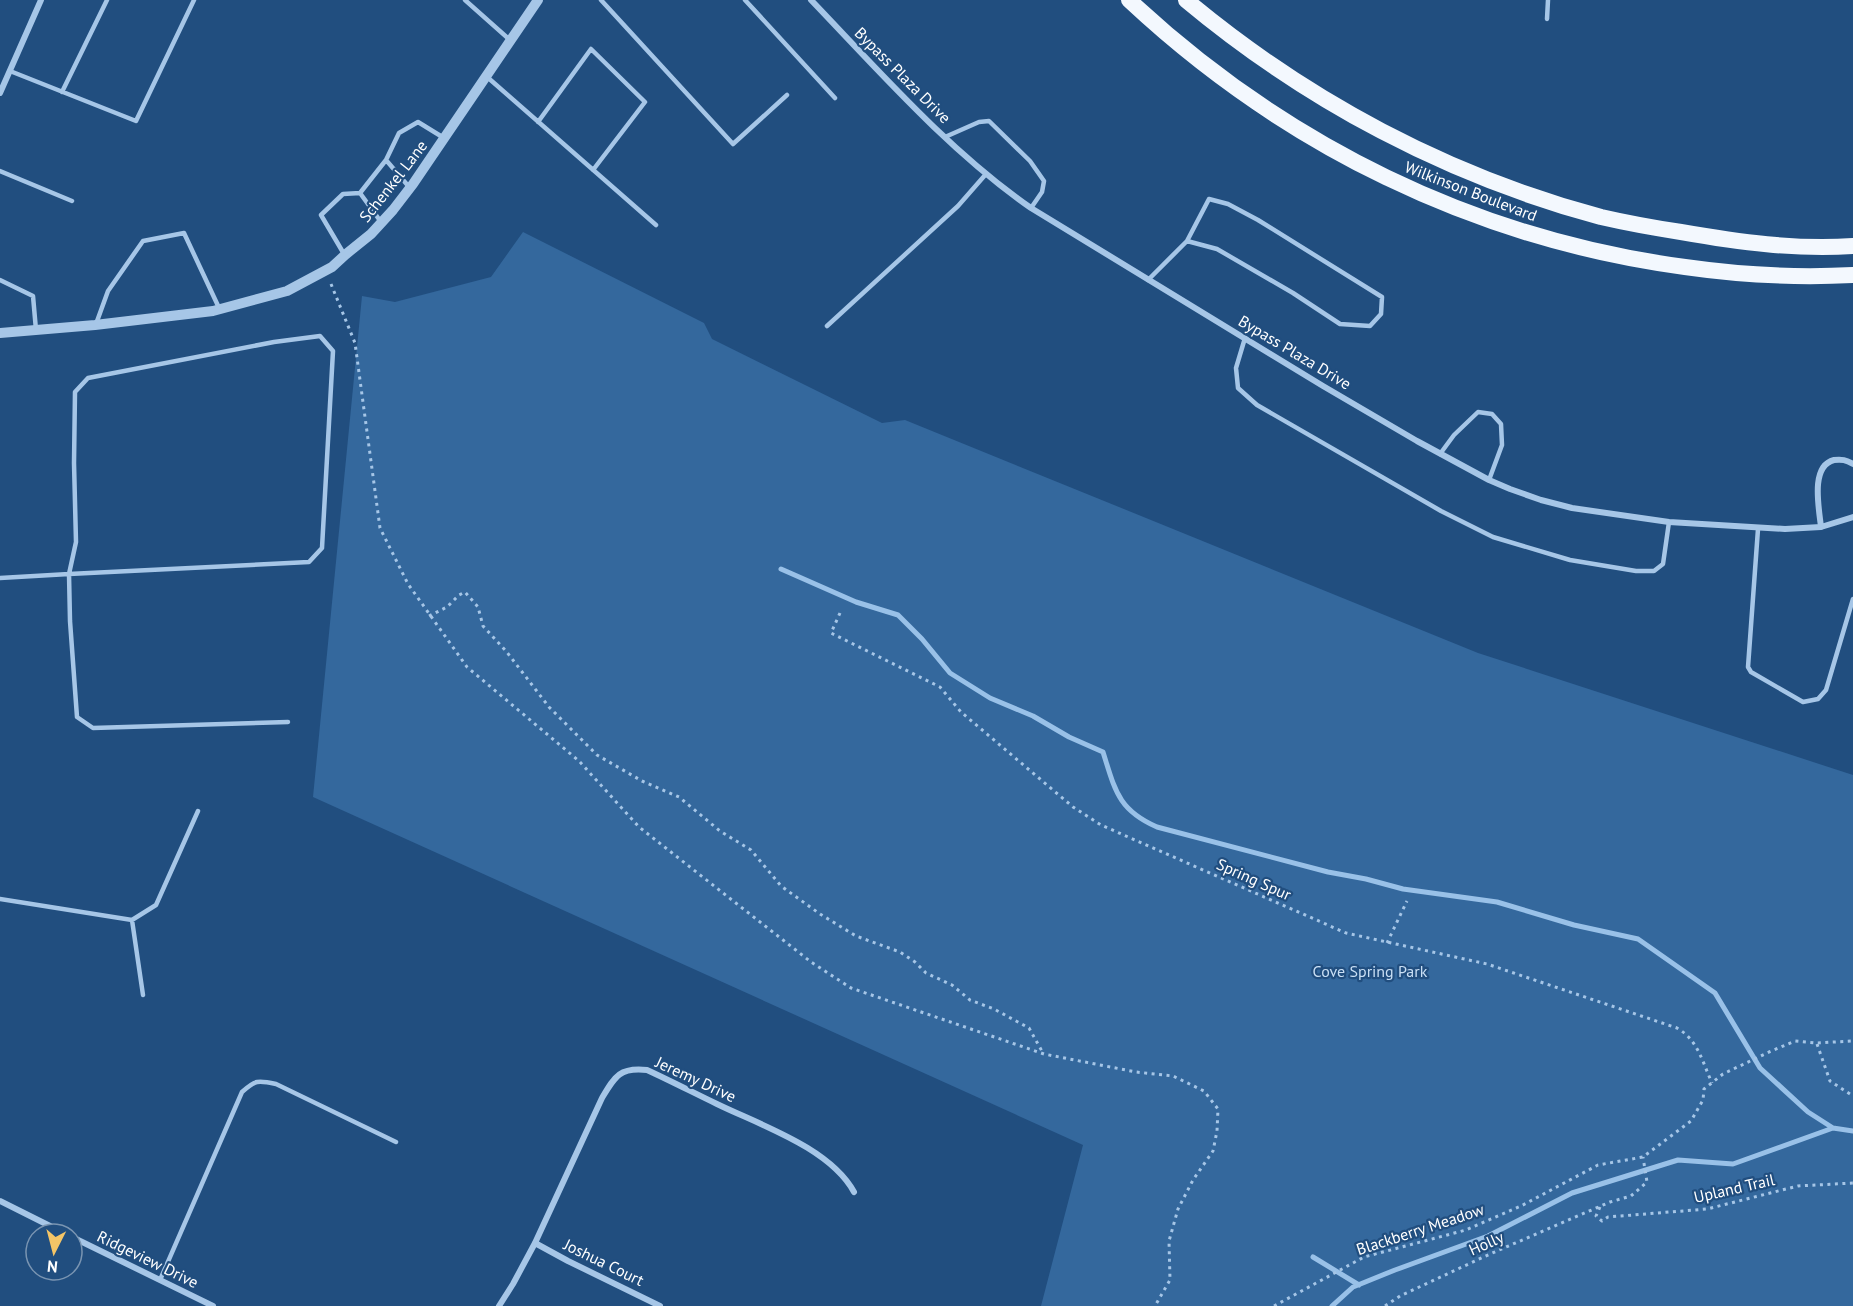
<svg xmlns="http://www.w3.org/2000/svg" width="1853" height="1306" viewBox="0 0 1853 1306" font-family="'PT Sans',sans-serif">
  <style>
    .green { fill: #34689d }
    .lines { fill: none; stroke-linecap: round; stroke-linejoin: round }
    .stream { stroke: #99c1e8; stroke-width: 5 }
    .path { stroke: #a6c6e7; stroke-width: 3; stroke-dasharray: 3 4.5; stroke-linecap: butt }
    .service { stroke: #a6c6e7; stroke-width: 4.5 }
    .minor { stroke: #a6c6e7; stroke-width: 6 }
    .tertiary { stroke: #a6c6e7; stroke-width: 10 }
    .trunk { stroke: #f3f8fe; stroke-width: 16 }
    .labels { text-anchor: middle; stroke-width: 4.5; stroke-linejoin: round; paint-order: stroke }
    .street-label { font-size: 16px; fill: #fff; stroke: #214e7f }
    .park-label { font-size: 16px; fill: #c9dff5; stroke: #214e7f }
  </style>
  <rect width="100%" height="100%" fill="#214e7f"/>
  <path class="green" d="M523,232L704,323L712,339L882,423L905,420L1478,653L1853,775V1306H1041L1083,1145L313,797L362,296L395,302L491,277Z"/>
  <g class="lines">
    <path class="stream" d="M781,569L856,602L898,615L922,639L950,673L990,698L1033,716L1069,737L1103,752C1115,790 1118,810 1157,827L1328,872L1366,879L1403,889L1497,902L1574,925L1638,939L1715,993L1760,1068L1808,1112L1833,1128
      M1313,1257L1359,1285
      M1332,1306L1353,1287L1395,1270L1488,1236L1572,1193L1678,1160L1733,1164L1833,1128L1853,1131"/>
    <path class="path" d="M331,284L355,343L380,528L408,584L467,667L579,761L639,827L811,962L851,988L1044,1054L1136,1072L1173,1076L1204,1091L1218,1109L1217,1131L1213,1151L1193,1180L1178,1209L1169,1241L1170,1280L1155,1306
      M840,613L831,633L940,687L961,712L1073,807L1101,825L1346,933L1487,964L1677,1028C1698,1040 1702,1061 1712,1083
      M429,616L447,607L459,595L465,592L478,607L483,626L506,651L549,707L597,755L642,781L679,797L720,831L751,850L781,886L820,914L856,936L900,952L915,962L926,973L952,985L970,1000L994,1009L1029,1028L1043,1053
      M1387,943L1407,901
      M1817,1044L1830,1081L1853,1096
      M1600,1207L1596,1216L1602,1221L1608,1217L1707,1209L1798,1186L1853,1183
      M1274,1306L1364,1257L1466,1230L1521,1206L1598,1165L1643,1157L1691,1121L1703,1100L1704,1089L1723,1074L1769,1052L1795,1041L1816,1043L1853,1041
      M1385,1306L1400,1296L1490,1254L1610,1202L1631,1196L1647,1182L1643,1157"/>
    <path class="service" d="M465,0L510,40
      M601,0L733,144L787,95
      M745,0L835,98
      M1547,19L1548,0
      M10,71L136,121L194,0
      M486,76L656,225
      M62,92L107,0
      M538,122L591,49L645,102L593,170
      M945,137L979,122L989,121L1030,161L1044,181L1042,192L1031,208
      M0,171L72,201
      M410,188L386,160L399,133L418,122L444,138
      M381,222L360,193L386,160
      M344,254L321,215L343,194L360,193
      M0,280L33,296L36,330
      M1148,280L1187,241L1217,249L1293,293L1340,324L1370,326L1381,314L1382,297L1258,220L1228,204L1209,199L1187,241
      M96,324L108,291L143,241L184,233L220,310
      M827,326L958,206L986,174
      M320,336L333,351L322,548L309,562L69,574L76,542L74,463L75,392L88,378L274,342Z
      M1245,338L1236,368L1238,388L1257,405L1441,511L1493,537L1570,560L1636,571H1654L1663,564L1669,522
      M1440,454L1454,435L1478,412L1492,414L1501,424L1502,445L1489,480
      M1758,529L1748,667L1751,672L1803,702L1818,699L1826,690L1853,599
      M0,578L69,574L70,621L77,717L93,728L288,722
      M0,899L132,920L156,905L198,811
      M132,920L143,995
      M160,1280L242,1092C255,1080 258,1080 276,1084L396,1142"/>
    <path class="minor" d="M811,0C880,72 949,151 1031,208L1323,386L1417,441L1489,480L1510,489L1541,500L1572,508L1669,522L1785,529L1821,527L1853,517
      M0,93L41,0
      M1821,527C1819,508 1810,466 1834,460C1842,459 1846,460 1853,464
      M0,1201L66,1234
      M72,1237L213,1306
      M535,1243L568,1261L660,1306
      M499,1306L513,1284L535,1243L602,1098C615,1076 620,1067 647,1070C671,1081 694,1093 717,1104C760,1125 830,1148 854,1192"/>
    <path class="tertiary" d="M0,333L95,325L213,311L287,291L332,267L345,255L371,234L393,210L413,184L538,0"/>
    <path class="trunk" d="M1129,0C1284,145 1475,239 1685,267C1741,275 1797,278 1853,275
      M1186,0C1307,101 1448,176 1601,217C1627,223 1655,228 1681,232C1738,242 1796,250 1853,246"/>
  </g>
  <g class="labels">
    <g class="street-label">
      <text transform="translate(903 75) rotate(45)" y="6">Bypass Plaza Drive</text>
      <text transform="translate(393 181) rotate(-52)" y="6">Schenkel Lane</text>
      <text transform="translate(1471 191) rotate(21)" y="6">Wilkinson Boulevard</text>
      <text transform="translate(1295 352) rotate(31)" y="6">Bypass Plaza Drive</text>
      <text transform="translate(1254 879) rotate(24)" y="6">Spring Spur</text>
      <text transform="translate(696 1079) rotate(25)" y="6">Jeremy Drive</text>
      <text transform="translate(1734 1188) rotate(-13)" y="6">Upland Trail</text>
      <text transform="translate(1420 1229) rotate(-18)" y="6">Blackberry Meadow</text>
      <text transform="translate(1486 1243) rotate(-24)" y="6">Holly</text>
      <text transform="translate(148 1259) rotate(26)" y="6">Ridgeview Drive</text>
      <text transform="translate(604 1262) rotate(26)" y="6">Joshua Court</text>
    </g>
    <g class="park-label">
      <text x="1370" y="977">Cove Spring Park</text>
    </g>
  </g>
  <g transform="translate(54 1252) rotate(186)"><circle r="28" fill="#214e7f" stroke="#7a95b2" stroke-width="1.5"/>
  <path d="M0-4.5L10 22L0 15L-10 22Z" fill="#f4c567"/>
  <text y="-9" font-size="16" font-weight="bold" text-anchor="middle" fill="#ffffff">N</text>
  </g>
</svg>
